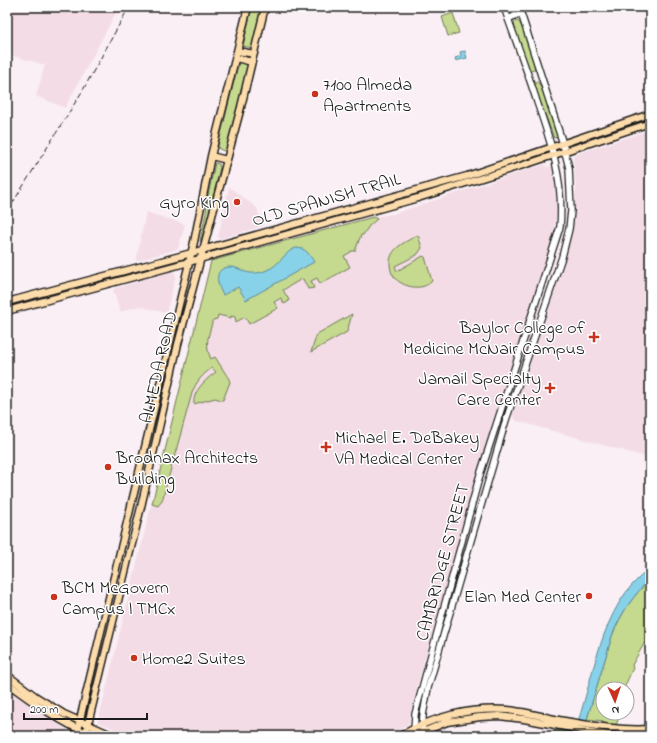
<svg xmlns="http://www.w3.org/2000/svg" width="657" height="743" viewBox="0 0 657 743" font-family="'Indie Flower',sans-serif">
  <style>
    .built { fill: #f3dce6 }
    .green { fill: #c5d98f; stroke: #707a56 }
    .water { fill: #88d2e9; stroke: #5d8997 }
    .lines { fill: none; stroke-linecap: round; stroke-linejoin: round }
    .secondary-casing { stroke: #1c1c1c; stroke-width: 8 }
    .primary-casing { stroke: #1c1c1c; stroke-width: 9 }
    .secondary { stroke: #fff; stroke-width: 5.5 }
    .primary { stroke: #fddcac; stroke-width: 6 }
    .rail { stroke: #1c1c1c; stroke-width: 1; stroke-dasharray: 6 3; stroke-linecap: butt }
    .poi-dot { fill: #c8321e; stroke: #fff; stroke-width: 1.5 }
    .labels { text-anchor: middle; stroke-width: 3; stroke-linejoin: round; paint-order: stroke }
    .poi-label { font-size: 18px; fill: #1c1c1c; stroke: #fff; text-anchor: start }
    .street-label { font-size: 18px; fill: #1c1c1c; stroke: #fff }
  </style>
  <rect width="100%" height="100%" fill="#faeff4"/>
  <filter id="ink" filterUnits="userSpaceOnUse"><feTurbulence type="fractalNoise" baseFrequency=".025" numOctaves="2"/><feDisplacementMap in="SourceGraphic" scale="8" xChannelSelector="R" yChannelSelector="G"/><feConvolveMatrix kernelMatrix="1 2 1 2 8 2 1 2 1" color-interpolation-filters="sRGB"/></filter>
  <g filter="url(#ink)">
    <path class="built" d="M7,7H119L65,108L36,96L45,65L7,54Z
      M650,130V458L517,421L511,414L512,408L563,267L573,229L576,188L573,157L579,153Z
      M545,164L546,167L553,166L555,180L557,207L554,234L542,275L494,417L420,676L411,711L409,724L389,736H130L98,722L211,261L373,217L393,214Z
      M229,187L257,208L263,226L220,239L218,237Z
      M146,212L185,224L178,249L136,261Z
      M170,271L174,272L176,276L166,313L139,306L120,312L113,289Z
      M7,688L67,730L65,736H7Z"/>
    <path class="green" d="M252,7H263L253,48L243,46Z
      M453,13L459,33L448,36L442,17Z
      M518,21C525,29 537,60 534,70L531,71L529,70L514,28V22Z
      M240,62L247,64L249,66L227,148L224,151L219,149L218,146L238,65Z
      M537,81C544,90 557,126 557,137L554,138L536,90L535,82Z
      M215,163L219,164L220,167L211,210L201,242L200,241L206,213L208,195Z
      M373,217L377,219L369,226L363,235H361L355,251H351V252L344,256L350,267L320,284L317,278L311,281L314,288L308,289L303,279L300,280L283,290L289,300L288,302L284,304L281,298L274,302L278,308L249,324L245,317L236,322L235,317L231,316V318L218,315L217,319L213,320C209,334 204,345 211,359L215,357L229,379L230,382L223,400H221L215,398L194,404C192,392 206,379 216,372L212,368C202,375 196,382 192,393L162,501L158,506L152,504L211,261Z
      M418,235L422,248L417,255L395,266L397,271L423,256L425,257L432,281C422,292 402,287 394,277V275L392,274C384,251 401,244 418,235Z
      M352,314L347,332L311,352L317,334Z
      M650,579V627L645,635L648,637L632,665L633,668L625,686V689H603V713H620L617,723L613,726L603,723V721L587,719L612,636C621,613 633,596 650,579Z
      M555,730L593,736H553Z"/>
    <path class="water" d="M465,51L467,58L456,61L455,58L461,56L460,52Z
      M296,248C306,248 309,254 314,262L246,300L238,287L223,295C217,285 212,267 231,267C235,267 239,269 243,271C250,274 259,274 267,270C280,265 285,251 296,248Z
      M650,569V579C633,596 621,613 612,636L587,719L585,736H573C594,682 599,604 650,569Z"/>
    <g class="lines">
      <g class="secondary-casing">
        <path id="secondary" d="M508,19L521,13
          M414,732L415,714L479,478L560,227C564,182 552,145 537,102C527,70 515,39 504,7
          M422,736L423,715L428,688L506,420L562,257L569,229L571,211L569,168L563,144L519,7"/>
      </g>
      <g class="primary-casing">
        <path id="primary" d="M238,51L254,54
          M236,58L252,62
          M211,156L227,160
          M7,302L184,255L467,176L650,114
          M7,311L178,265L418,198L533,162L650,123
          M7,675L35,696L64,714L114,736
          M7,683C34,703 62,723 93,736
          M76,736L194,242L211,156L248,7
          M85,736L141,507L178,344L241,107L265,7
          M400,736C432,717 470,707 508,710C525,712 542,716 559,720C589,725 619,731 650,729
          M413,736L447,722L480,717L499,716L524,719L613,736"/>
      </g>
      <use href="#secondary" class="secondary"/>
      <use href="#primary" class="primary"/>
      <path class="rail" d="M7,212L83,90L129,7"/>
    </g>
  </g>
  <g class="poi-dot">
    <circle cx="315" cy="94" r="4"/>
    <circle cx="237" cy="202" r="4"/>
    <path d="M592 331h4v4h4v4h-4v4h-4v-4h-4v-4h4z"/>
    <path d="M548 382h4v4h4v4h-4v4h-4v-4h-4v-4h4z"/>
    <path d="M324 441h4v4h4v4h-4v4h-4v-4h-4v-4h4z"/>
    <circle cx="108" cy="467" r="4"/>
    <circle cx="589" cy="596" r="4"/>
    <circle cx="54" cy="597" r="4"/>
    <circle cx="134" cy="658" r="4"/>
  </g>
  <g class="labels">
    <g class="poi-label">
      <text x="323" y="90">7100 Almeda<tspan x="323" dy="21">Apartments</tspan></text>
      <text x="229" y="208" text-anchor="end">Gyro King</text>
      <text x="585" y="333" text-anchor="end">Baylor College of<tspan x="585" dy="21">Medicine McNair Campus</tspan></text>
      <text x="541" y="384" text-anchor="end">Jamail Specialty<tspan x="541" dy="21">Care Center</tspan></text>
      <text x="335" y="443">Michael E. DeBakey<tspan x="335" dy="21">VA Medical Center</tspan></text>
      <text x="116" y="463">Brodnax Architects<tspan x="116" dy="21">Building</tspan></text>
      <text x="62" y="593">BCM McGovern<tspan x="62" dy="21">Campus | TMCx</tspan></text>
      <text x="581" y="602" text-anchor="end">Elan Med Center</text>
      <text x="142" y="664">Home2 Suites</text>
    </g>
    <g class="street-label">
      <text transform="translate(326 199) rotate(-16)" y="6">OLD SPANISH TRAIL</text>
      <text transform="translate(158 367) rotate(-77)" y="6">ALMEDA ROAD</text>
      <text transform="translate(442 562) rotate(-75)" y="6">CAMBRIDGE STREET</text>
    </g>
  </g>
  <rect width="657" height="743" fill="none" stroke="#fff" stroke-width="24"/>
  <rect x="12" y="12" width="633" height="719" fill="none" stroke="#1c1c1c" stroke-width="1.5" filter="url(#ink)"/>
  <g transform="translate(615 701) rotate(177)"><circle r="19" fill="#ffffff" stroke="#a4a4a4"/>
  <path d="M0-3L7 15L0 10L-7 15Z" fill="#c8321e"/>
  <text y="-6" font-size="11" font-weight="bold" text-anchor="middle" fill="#1c1c1c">N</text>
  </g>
  <path d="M24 713v6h123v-6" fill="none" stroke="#1c1c1c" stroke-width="2"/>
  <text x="30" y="713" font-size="12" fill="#1c1c1c" stroke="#ffffff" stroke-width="3" paint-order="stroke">200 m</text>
</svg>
